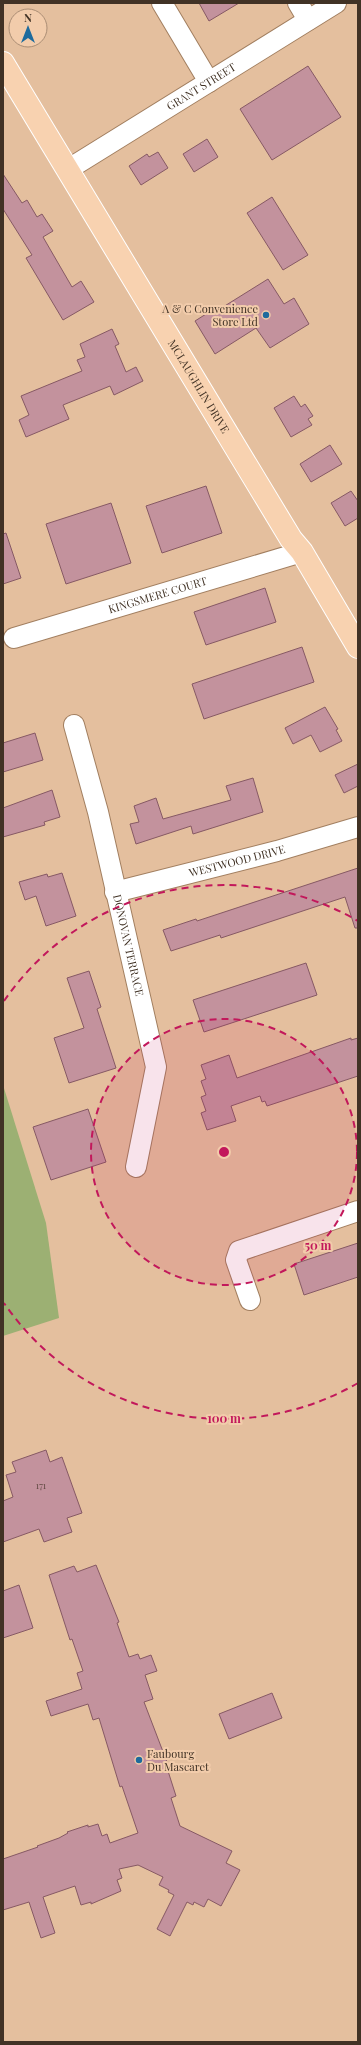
<svg xmlns="http://www.w3.org/2000/svg" width="361" height="2045" viewBox="0 0 361 2045" font-family="'Playfair Display',serif">
  <style>
    .green { fill: #9cb073 }
    .building { fill: #c3929d; stroke: #865964 }
    .lines { fill: none; stroke-linecap: round; stroke-linejoin: round }
    .minor-casing { stroke: #a27f60; stroke-width: 22 }
    .major-casing { stroke: #fff; stroke-width: 24 }
    .minor { stroke: #fff; stroke-width: 20 }
    .major { stroke: #f8d2b0; stroke-width: 22 }
    .ring { fill: none; stroke: #c2185b; stroke-width: 2; stroke-dasharray: 7 5 }
    .poi-dot { fill: #1e6b9d; stroke: #f2ccab; stroke-width: 1.5 }
    .labels { text-anchor: middle; stroke-width: 4; stroke-linejoin: round; paint-order: stroke }
    .number-label { font-size: 9px; fill: #624a43 }
    .street-label { font-size: 11px; fill: #413225; stroke: #f2ccab }
    .poi-label { font-size: 11px; fill: #413225; stroke: #f2ccab; text-anchor: end }
    .centre { fill: #c2185b; stroke: #f2ccab; stroke-width: 2 }
    .ring-label { font-size: 12px; text-anchor: middle; font-weight: bold; fill: #c2185b; stroke: #f2ccab; stroke-width: 4; stroke-linejoin: round; paint-order: stroke }
  </style>
  <rect width="100%" height="100%" fill="#e4bf9e"/>
  <path class="green" d="M3,1085L46,1223L59,1318L3,1336Z"/>
  <path class="building" d="M199,3H239L209,21Z
    M308,66L341,117L272,160L240,109Z
    M207,139L218,157L194,172L183,154Z
    M158,152L168,168L141,185L129,166L147,154L149,157Z
    M3,174L22,203L27,200L37,217L42,214L53,231L43,237L72,287L81,281L94,302L63,320L26,258L32,255L3,209Z
    M272,197L308,255L283,270L247,213Z
    M268,279L284,304L294,298L309,324L270,348L256,328L215,354L195,321L214,309L215,312Z
    M112,329L119,344L115,346L126,372L136,367L143,381L114,395L110,386L63,405L69,419L26,437L19,420L29,415L21,396L82,371L77,360L85,357L80,344Z
    M294,396L301,407L305,404L313,416L308,419L312,425L291,437L274,408Z
    M330,445L342,464L311,482L300,464Z
    M206,486L222,533L162,553L146,506Z
    M351,491L358,501V518L345,526L331,503Z
    M111,503L131,563L66,584L46,524Z
    M6,533L21,578L3,584V534Z
    M265,588L276,622L206,645L194,612Z
    M302,647L314,682L204,719L192,684Z
    M325,707L338,729L336,730L342,741L320,752L311,735L293,744L285,728Z
    M35,733L43,760L3,772V743Z
    M358,764V786L344,793L335,775Z
    M253,778L263,812L193,834L191,826L136,844L130,824L139,822L134,806L156,798L163,819L231,800L226,786Z
    M52,790L60,817L44,822L45,825L3,837V808Z
    M358,868V928H355L345,897L221,938L220,935L171,951L163,930L196,919L197,921Z
    M62,873L76,916L46,926L36,896L25,900L19,882L47,874L48,877Z
    M306,963L317,995L204,1032L193,1000Z
    M89,971L101,1007L97,1009L116,1068L69,1083L54,1038L84,1028L67,978Z
    M351,1038V1040L358,1038V1076L267,1106L265,1101L262,1102L260,1096L231,1106L236,1121L207,1130L201,1113L206,1111L201,1097L206,1095L201,1081L206,1079L201,1065L229,1055L237,1078Z
    M88,1109L106,1162L51,1180L33,1127Z
    M358,1243V1277L304,1295L294,1264Z
    M46,1450L50,1462L62,1457L82,1513L67,1518L72,1532L44,1542L39,1529L3,1542V1501L13,1497L6,1475L16,1472L12,1462Z
    M96,1565L119,1622L117,1623L129,1657L138,1654L140,1659L151,1655L157,1671L145,1675L153,1699L144,1702L170,1770L168,1771L176,1796L171,1798L180,1826L232,1851L226,1863L240,1870L221,1906L208,1899L204,1907L194,1902L193,1905L187,1902L170,1936L157,1929L174,1895L168,1892L169,1890L159,1885L163,1877L138,1865L119,1869L122,1878L117,1880L121,1891L91,1904V1902L81,1905L75,1886L43,1897L55,1933L41,1938L29,1902L3,1910V1859L38,1847L37,1846L59,1838L68,1833L67,1832L88,1825V1827L98,1824L102,1836L107,1834L110,1843L138,1833L122,1786L120,1787L99,1718L93,1720L88,1704L51,1716L46,1701L82,1689L77,1673L83,1671L72,1639L70,1640L49,1575L74,1566L77,1572Z
    M19,1585L33,1628L3,1638V1591Z
    M272,1693L282,1718L229,1739L219,1714Z"/>
  <g class="lines">
    <g class="minor-casing">
      <g id="minor">
        <path d="M162,3L209,82"/>
        <path d="M298,3L308,20"/>
        <path id="s1" d="M67,170L336,3"/>
        <path id="s2" d="M14,638L302,552"/>
        <path id="s3" d="M74,725L98,812L156,1067L136,1167"/>
        <path id="s4" d="M115,892L277,851L358,827"/>
        <path d="M250,1300L236,1260L239,1251L358,1211"/>
      </g>
    </g>
    <g class="major-casing">
      <g id="major">
        <path id="s5" d="M3,63L291,539L302,552L358,647"/>
      </g>
    </g>
    <use href="#minor" class="minor"/>
    <use href="#major" class="major"/>
  </g>
  <circle cx="224" cy="1152" r="133" fill="#c2185b" fill-opacity=".12"/>
  <g class="ring">
    <circle cx="224" cy="1152" r="133"/>
    <path d="M358 1383A267 267 0 0 1 4 1303M4 1001A267 267 0 0 1 358 921"/>
  </g>
  <g class="poi-dot">
    <circle cx="266" cy="315" r="4"/>
    <circle cx="139" cy="1760" r="4"/>
  </g>
  <g class="labels">
    <g class="number-label">
      <text x="41" y="1489">171</text>
    </g>
    <g class="street-label">
      <text dy="4" stroke="none"><textPath href="#s1" startOffset="158">GRANT STREET</textPath></text>
      <text dy="4" stroke="none"><textPath href="#s5" startOffset="378">MCLAUGHLIN DRIVE</textPath></text>
      <text dy="4" stroke="none"><textPath href="#s2" startOffset="150">KINGSMERE COURT</textPath></text>
      <text dy="4" stroke="none"><textPath href="#s4" startOffset="126">WESTWOOD DRIVE</textPath></text>
      <text dy="4" stroke="none"><textPath href="#s3" startOffset="227">DONOVAN TERRACE</textPath></text>
    </g>
    <g class="poi-label">
      <text x="258" y="313">A &amp; C Convenience<tspan x="258" dy="13">Store Ltd</tspan></text>
      <text x="147" y="1758" text-anchor="start">Faubourg<tspan x="147" dy="13">Du Mascaret</tspan></text>
    </g>
  </g>
  <circle cx="224" cy="1152" r="6" class="centre"/>
  <g class="ring-label">
    <text x="318" y="1250">50 m</text>
    <text x="224" y="1423">100 m</text>
  </g>
  <rect width="361" height="2045" fill="none" stroke="#413225" stroke-width="8"/>
  <g transform="translate(28 28)"><circle r="19" fill="#f2ccab" stroke="#ab8e75"/>
  <path d="M0-3L7 15L0 10L-7 15Z" fill="#1e6b9d"/>
  <text y="-6" font-size="11" font-weight="bold" text-anchor="middle" fill="#413225">N</text>
  </g>
</svg>
